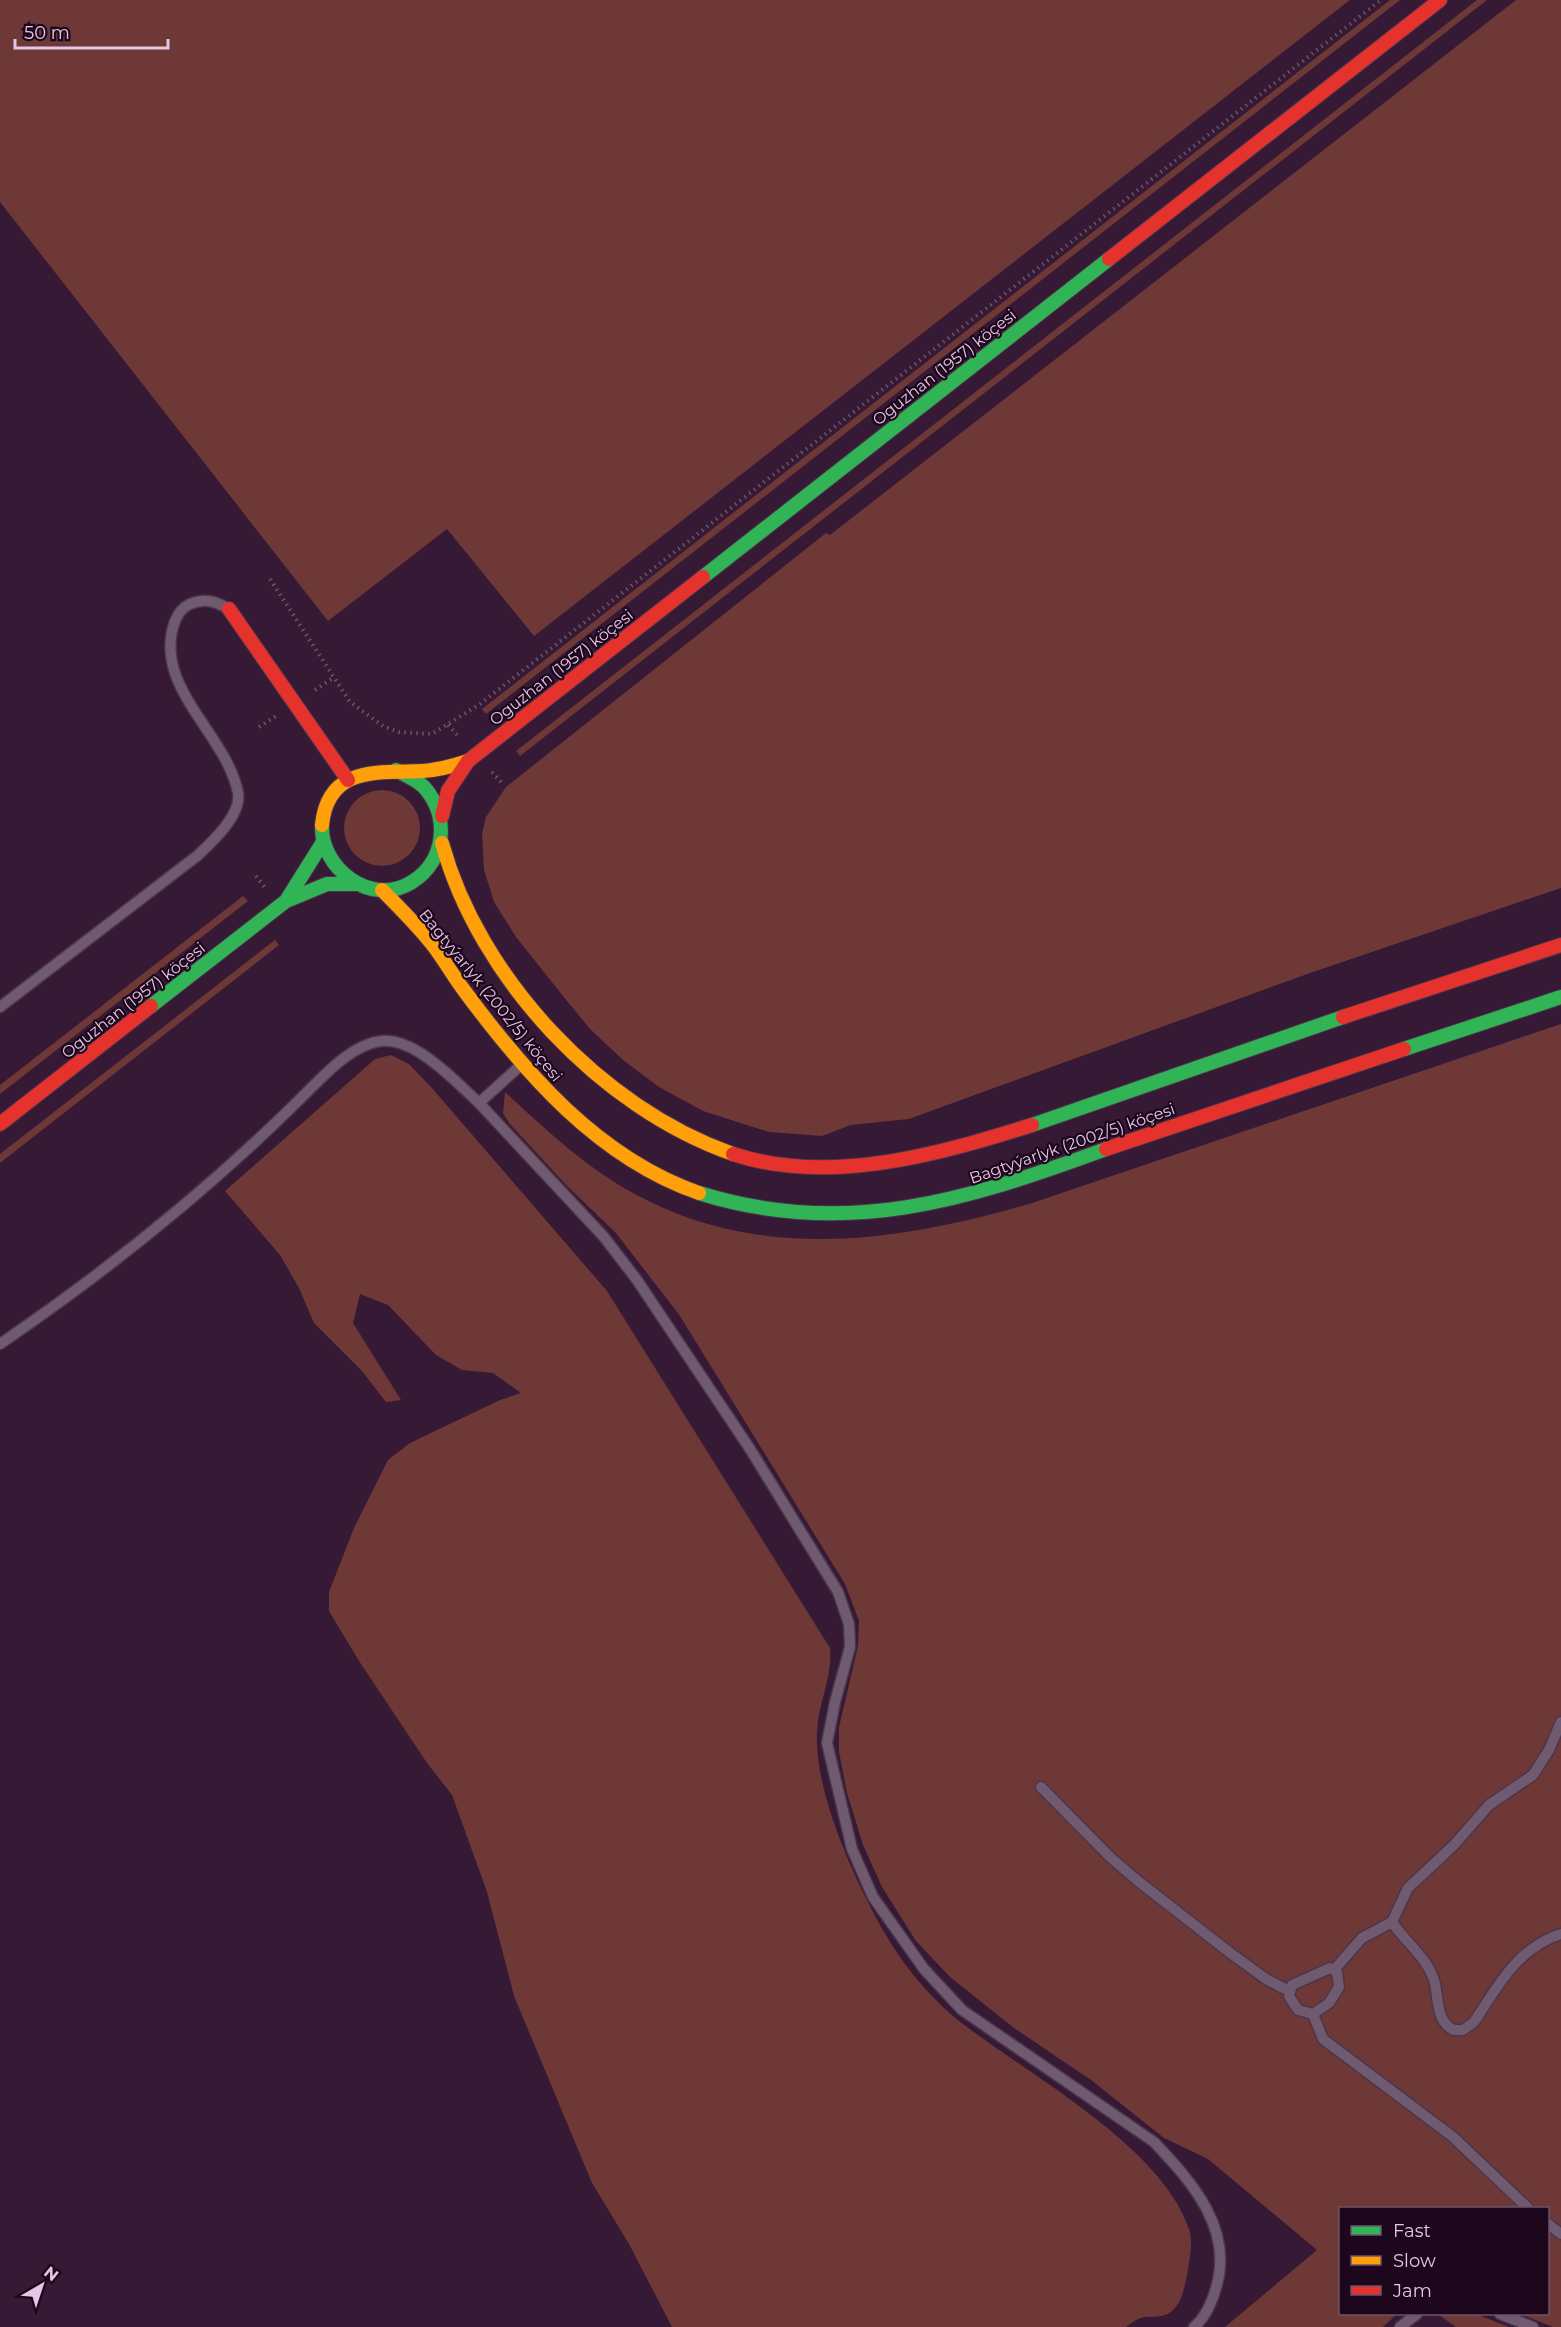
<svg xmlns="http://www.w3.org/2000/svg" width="1561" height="2327" viewBox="0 0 1561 2327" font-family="Montserrat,sans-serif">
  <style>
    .green { fill: #6e3836 }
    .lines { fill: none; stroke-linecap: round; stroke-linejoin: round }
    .lane-casing { stroke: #4b354b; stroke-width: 13 }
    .fast-casing { stroke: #4b354b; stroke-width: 16 }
    .slow-casing { stroke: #4b354b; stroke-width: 16 }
    .jam-casing { stroke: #4b354b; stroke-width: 16 }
    .path { stroke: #6b556a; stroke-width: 4; stroke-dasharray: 1.5 4.5; stroke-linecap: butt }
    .lane { stroke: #705a70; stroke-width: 10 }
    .fast { stroke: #30b455; stroke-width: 14 }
    .slow { stroke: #ff9f0a; stroke-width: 14 }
    .jam { stroke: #e5322d; stroke-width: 14 }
    .labels { text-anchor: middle; stroke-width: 4.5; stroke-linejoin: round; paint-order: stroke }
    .street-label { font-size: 16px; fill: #e5c6e4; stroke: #1c071c }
  </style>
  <rect width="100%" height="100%" fill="#351935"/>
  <path class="green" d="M0,0H1350L534,636L447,529L328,621L0,202Z
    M1390,0H1400L486,714L482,709Z
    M1477,0H1487L520,756L516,751Z
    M1516,0H1561V888L1310,973L909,1119L851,1125L822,1136L769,1132L703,1111L659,1087L623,1060L590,1029L567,1001L516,937L494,902L484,870L482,834L486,817L506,787L826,533L830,535Z
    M344 828a38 38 0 1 1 76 0a38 38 0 1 1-76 0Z
    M243,896L248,901L0,1094V1085Z
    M275,940L279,945L0,1163V1154Z
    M1561,1024V2327H1553L1520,2314H1548V2208H1340V2314H1397L1383,2327H1225L1317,2250L1208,2159L1164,2138L1091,2080L1014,2028L950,1977L916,1941L882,1887L863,1845L847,1793L839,1752V1727L858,1646L859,1621L845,1584L680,1316L616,1233L567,1186L509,1123L503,1113L505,1092C534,1119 563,1146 595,1169C731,1266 881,1247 1032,1203Z
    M391,1055L409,1064L431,1087L607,1291L830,1648C833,1677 818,1703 817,1732C814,1792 855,1881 884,1932C902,1963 926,1993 953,2016C1022,2072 1160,2143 1189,2229C1193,2242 1190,2257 1188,2270C1185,2283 1183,2302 1172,2311C1164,2318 1155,2316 1146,2317C1139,2317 1132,2323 1126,2327H672L629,2244L592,2183L514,1996L487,1892L452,1795L427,1763L359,1661L329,1611V1592L354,1528L388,1460L410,1443L500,1400L521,1393L493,1373L462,1370L436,1355L388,1305L360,1294L353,1323L401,1400L386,1402L362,1371L314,1323L299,1288L280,1255L225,1191L375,1059Z
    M1444,2314H1476L1509,2327H1456L1439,2315Z"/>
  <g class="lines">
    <g class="lane-casing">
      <path id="lane" d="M0,1007L197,856C211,843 242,815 238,793C227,734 151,686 175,621C178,614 183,607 190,604C205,598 215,601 229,609
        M479,1103L604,1237L637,1280L750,1449L838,1592L849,1624L850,1647L835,1702L827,1743L852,1849L873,1897L924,1969L962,2010L1154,2142C1192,2182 1234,2229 1216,2288C1212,2302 1206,2317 1194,2327
        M0,1344C107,1271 206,1192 298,1101C320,1080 350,1044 382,1041C416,1038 456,1082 479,1103L522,1064
        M1561,1722L1549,1750L1533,1775L1489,1805L1453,1846L1408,1888L1392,1922C1405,1942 1426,1956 1434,1980C1439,1996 1435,2022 1454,2030H1463L1474,2022C1498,1986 1517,1948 1561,1934
        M1041,1787L1111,1858L1138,1881L1229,1952L1266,1979L1289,1991
        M1330,1968L1337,1972L1339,1987L1329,2003L1313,2014L1298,2010L1289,1996L1292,1985Z
        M1334,1970L1362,1938L1392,1922
        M1313,2014L1323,2039L1453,2137L1528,2208
        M1548,2224L1561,2234
        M1500,2314L1533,2327
        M1400,2327L1417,2314"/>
    </g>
    <g class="fast-casing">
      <path id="fast" d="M703,577L1109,259
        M322,825C320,868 371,908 412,882C446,861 450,816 424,787C417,780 405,775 396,770
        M323,842L286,901L327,884H356
        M151,1006L286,901
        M1404,1049L1561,997
        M1032,1125L1343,1017
        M699,1193C846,1239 967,1200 1106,1149"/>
    </g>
    <g class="slow-casing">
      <path id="slow" d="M322,825C328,765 379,773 423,771C439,770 453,766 468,761
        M442,843C479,978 601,1108 733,1154
        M382,890C399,907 417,925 432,944C443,958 452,974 463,989C525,1073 598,1158 699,1193"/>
    </g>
    <g class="jam-casing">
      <path id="jam" d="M1109,259L1440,0
        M229,609L348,780
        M442,816L448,791L468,761L703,577
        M1343,1017L1561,945
        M0,1124L151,1006
        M1106,1149L1404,1049
        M733,1154C829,1186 940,1154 1032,1125"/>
    </g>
    <path class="path" d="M270,579L350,702L383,726L399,732L432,734L480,704L1381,0
      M315,690L333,678
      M448,725L460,738
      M259,727L276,716
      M492,772L501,782
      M256,876L266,889"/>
    <use href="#lane" class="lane"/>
    <use href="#fast" class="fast"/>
    <use href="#slow" class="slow"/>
    <use href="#jam" class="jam"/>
  </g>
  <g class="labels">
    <g class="street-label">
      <text transform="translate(944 367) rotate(-38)" y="6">Oguzhan (1957) köçesi</text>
      <text transform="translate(561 667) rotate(-38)" y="6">Oguzhan (1957) köçesi</text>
      <text transform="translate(491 995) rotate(51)" y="6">Bagtyýarlyk (2002/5) köçesi</text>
      <text transform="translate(133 1000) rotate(-38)" y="6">Oguzhan (1957) köçesi</text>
      <text transform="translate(1072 1143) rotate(-19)" y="6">Bagtyýarlyk (2002/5) köçesi</text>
    </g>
  </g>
  <rect x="1339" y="2207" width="210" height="108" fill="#1c071c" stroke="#6c536c" stroke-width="1.5"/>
  <rect x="1351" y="2226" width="30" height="9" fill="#30b455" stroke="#6c536c" stroke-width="1.5"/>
  <text x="1393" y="2237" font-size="18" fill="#e5c6e4">Fast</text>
  <rect x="1351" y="2256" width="30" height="9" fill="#ff9f0a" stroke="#6c536c" stroke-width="1.5"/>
  <text x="1393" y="2267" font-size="18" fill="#e5c6e4">Slow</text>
  <rect x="1351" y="2286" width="30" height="9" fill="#e5322d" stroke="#6c536c" stroke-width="1.5"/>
  <text x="1393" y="2297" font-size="18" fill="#e5c6e4">Jam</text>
  <g transform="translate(42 2285) rotate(39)" stroke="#1c071c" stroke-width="4.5" paint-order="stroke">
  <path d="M0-4.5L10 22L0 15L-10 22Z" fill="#e5c6e4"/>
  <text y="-9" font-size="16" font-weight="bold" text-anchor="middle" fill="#e5c6e4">N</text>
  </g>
  <path d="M15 39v9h153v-9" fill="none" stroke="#e5c6e4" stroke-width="3"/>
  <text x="24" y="39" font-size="18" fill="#e5c6e4" stroke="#1c071c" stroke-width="4.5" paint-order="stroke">50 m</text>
</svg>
